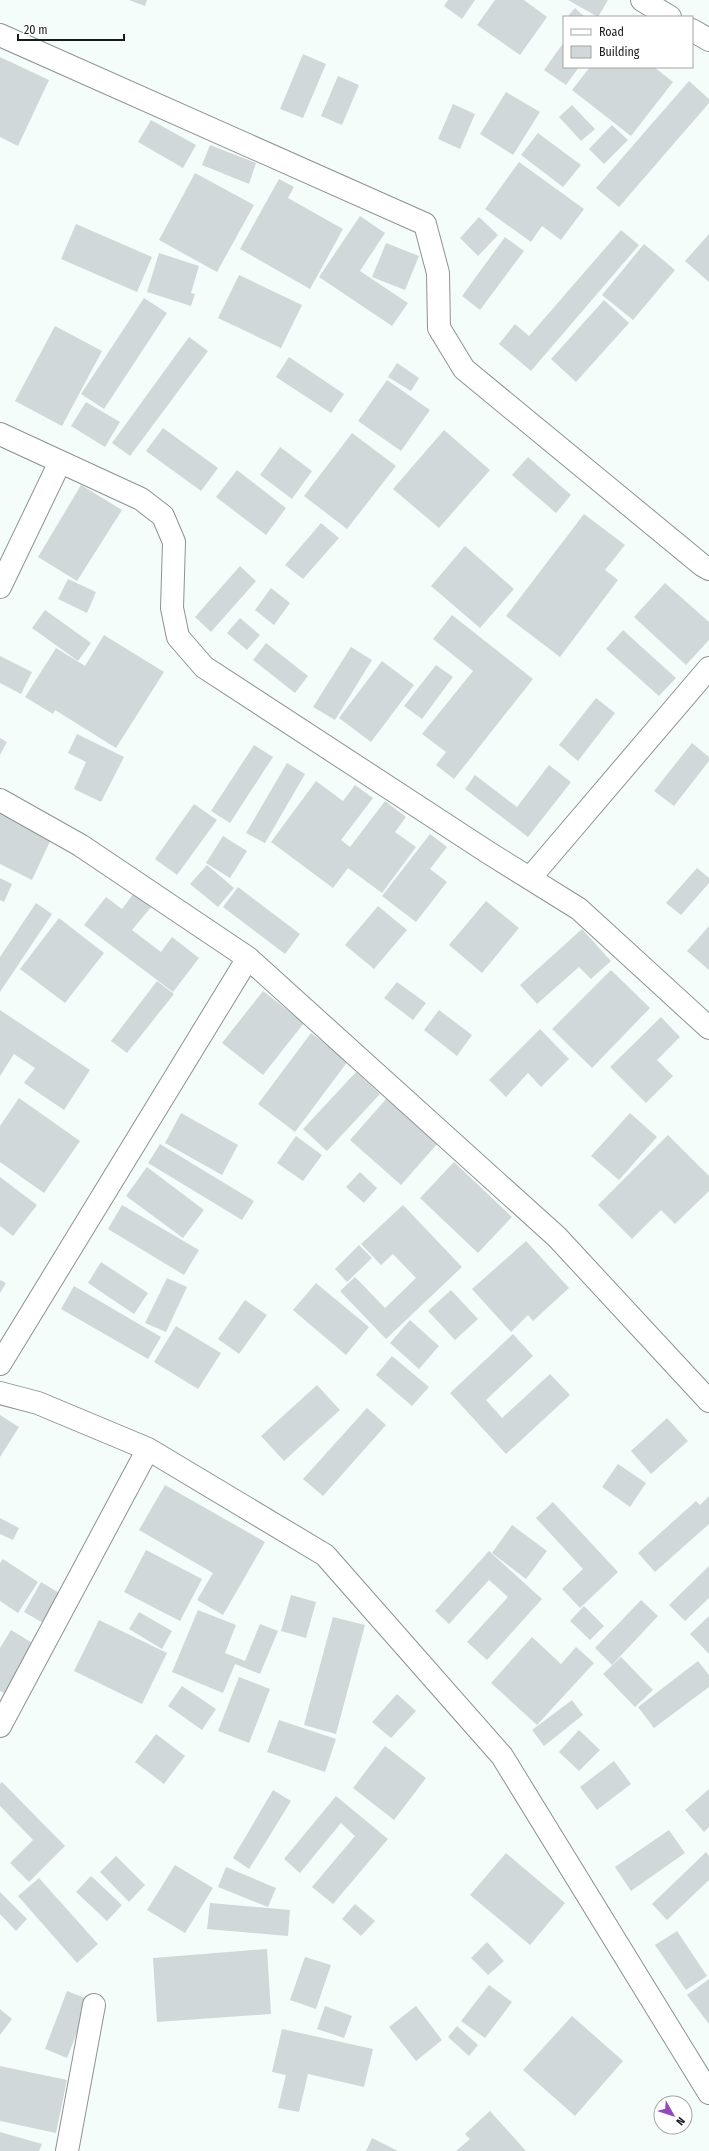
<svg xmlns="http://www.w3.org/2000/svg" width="709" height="2151" viewBox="0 0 709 2151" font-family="'Fira Sans Condensed',sans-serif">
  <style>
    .building { fill: #d0d8d9 }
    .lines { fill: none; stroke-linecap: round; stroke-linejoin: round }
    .street-casing { stroke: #8c9392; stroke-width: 24 }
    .street { stroke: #fff; stroke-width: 22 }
  </style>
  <rect width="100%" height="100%" fill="#f5fdfb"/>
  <path class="building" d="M129,0H147L145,6Z
    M448,0H475L462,19L444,6Z
    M495,0H524L547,17L520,55L477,25Z
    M568,0H608L598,17Z
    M575,8L585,17H567Z
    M564,42V67H579L566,85L544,70Z
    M303,54L326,64L303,118L280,109Z
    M0,57L49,80L18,146L0,137Z
    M590,67H654L673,82L631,136L572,90Z
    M338,76L359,85L342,125L321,116Z
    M689,81L709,99V103L619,207L596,188Z
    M506,92L540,112L513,155L480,134Z
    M453,104L475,114L460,149L438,139Z
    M572,105L595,129L581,141L559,117Z
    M151,120L196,145L183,168L138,142Z
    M612,125L628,140L604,164L589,149Z
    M538,133L581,165L563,187L521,155Z
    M210,145L256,163L249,184L202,165Z
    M519,162L584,209L561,240L542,226L531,242L485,209Z
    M195,173L254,205L217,272L159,240Z
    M279,179L294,187L288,198L343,229L310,289L240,249Z
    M360,216L385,233L360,271L408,303L392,326L319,277Z
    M479,217L498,235L478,256L460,238Z
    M76,224L152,257L137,292L61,259Z
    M621,230L639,245L531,371L499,344L515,324L529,336Z
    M709,234V282L685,261Z
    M505,237L524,251L480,310L462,296Z
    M386,243L419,256L405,290L372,277Z
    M644,244L675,270L633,320L602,295Z
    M159,253L199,266L191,293L195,294L191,306L147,292Z
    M239,275L302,305L281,348L218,318Z
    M144,298L167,313L104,409L81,394Z
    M604,300L629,323L576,382L551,359Z
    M55,326L102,351L62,426L15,401Z
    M189,337L208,351L130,456L112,443Z
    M289,357L344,394L331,413L276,377Z
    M397,363L419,378L411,391L388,377Z
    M387,380L430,410L401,451L358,421Z
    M86,402L120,422L105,447L71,426Z
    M163,428L218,468L201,491L146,451Z
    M444,430L490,470L439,528L393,489Z
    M352,433L396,466L347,529L304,496Z
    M280,447L312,471L292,499L260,475Z
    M528,457L571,495L556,513L512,475Z
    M237,470L286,508L266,535L216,497Z
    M81,485L122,510L77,581L38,557Z
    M584,514L625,545L605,570L618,580L560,657L506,616Z
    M321,523L339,538L303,579L285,565Z
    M465,546L514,589L480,628L431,586Z
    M240,566L256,581L211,632L195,617Z
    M68,579L96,592L87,613L58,599Z
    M665,583L709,622V640L686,665L634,617Z
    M271,588L290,603L274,625L255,610Z
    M45,610L91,643L78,661L32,628Z
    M452,615L533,679L454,779L436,765L446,752L422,734L473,671L433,639Z
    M240,618L260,635L247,650L227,633Z
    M623,630L676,678L659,696L606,649Z
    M104,635L164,672L116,748L55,710L53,714L25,697L56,648L85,666Z
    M266,643L308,676L295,693L253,660Z
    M351,647L372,660L335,720L313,707Z
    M0,656L32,672L21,694L0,683Z
    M382,661L414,685L371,742L339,718Z
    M436,665L453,677L422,719L404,706Z
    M596,698L615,713L578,761L559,745Z
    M77,734L124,757L101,802L74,789L86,762L68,753Z
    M0,738L7,742L0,755Z
    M692,743L709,757V761L674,806L654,791Z
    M254,745L273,757L230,823L211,811Z
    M287,763L305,774L265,843L246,833Z
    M549,765L571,782L528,837L465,789L475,775L517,807Z
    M316,781L343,801L355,785L373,798L341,840L350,847L385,801L406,817L395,832L416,847L382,893L348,868L333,888L271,842Z
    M194,804L217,820L177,875L155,859Z
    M0,809L53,835L32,880L0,864Z
    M430,834L447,847L430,869L447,882L416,922L382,896Z
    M223,836L247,851L230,878L206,863Z
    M207,865L234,888L218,907L190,884Z
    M697,868L709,878V883L681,915L666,903Z
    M0,878L12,884L4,902L0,900Z
    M238,887L300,934L285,954L223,907Z
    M134,893L152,906L132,930L161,952L172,937L199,958L173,992L84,925L106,897L122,909Z
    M486,901L519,928L482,973L449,945Z
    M36,903L52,914L0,992V957Z
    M378,906L407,930L374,969L345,945Z
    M59,918L104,953L65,1003L20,969Z
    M709,926V970L687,951Z
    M582,929L611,961L591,979L579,967L537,1004L520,985Z
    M611,970L650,1008L592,1068L552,1029Z
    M157,981L174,994L127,1053L111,1041Z
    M397,982L426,1003L413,1020L384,998Z
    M263,991L304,1023L263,1075L222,1043Z
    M0,1010L90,1070L64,1110L24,1083L35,1068L14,1054L0,1076Z
    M439,1010L472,1035L457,1056L424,1030Z
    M661,1017L680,1037L657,1060L673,1076L646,1103L610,1067Z
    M540,1029L569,1059L541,1087L528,1073L506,1097L489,1080Z
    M311,1033L348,1061L295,1132L258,1104Z
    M356,1072L380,1094L327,1151L303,1129Z
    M19,1098L80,1141L44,1193L0,1162V1126Z
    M387,1098L438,1143L401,1185L350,1140Z
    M181,1113L238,1145L222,1175L165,1143Z
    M630,1113L657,1137L619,1180L591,1156Z
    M668,1135L709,1176V1191L675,1224L661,1210L632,1239L598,1205Z
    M296,1136L322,1155L303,1181L277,1163Z
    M160,1144L254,1201L242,1220L148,1163Z
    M454,1162L512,1217L478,1253L420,1198Z
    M147,1167L204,1210L183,1238L126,1196Z
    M360,1172L377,1188L364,1203L346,1187Z
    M0,1177L37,1205L13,1236L0,1226Z
    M122,1205L199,1250L184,1275L108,1229Z
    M403,1205L462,1267L386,1339L340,1291L355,1277L385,1308L416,1278L393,1254L381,1265L361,1244Z
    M526,1241L569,1288L533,1321L528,1315L511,1332L472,1289Z
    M359,1245L372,1258L347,1282L335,1269Z
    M101,1262L148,1293L134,1314L88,1283Z
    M167,1278L187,1287L166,1332L145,1323Z
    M0,1280L6,1283L0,1293Z
    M316,1283L369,1327L346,1355L293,1310Z
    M74,1286L161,1337L148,1359L61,1309Z
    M451,1290L478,1319L455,1340L428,1311Z
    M245,1300L267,1315L239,1354L218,1339Z
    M410,1320L439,1346L419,1369L390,1343Z
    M176,1326L221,1353L198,1389L154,1362Z
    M513,1334L533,1356L486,1400L502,1418L550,1374L570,1395L506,1454L450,1393Z
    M392,1356L429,1387L412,1406L376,1375Z
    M317,1385L340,1410L284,1461L261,1436Z
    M367,1408L386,1425L323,1496L303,1479Z
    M0,1415L19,1427L0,1457Z
    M667,1418L688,1441L651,1474L631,1451Z
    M618,1464L646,1483L630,1507L602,1487Z
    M165,1485L265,1542L223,1615L197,1600L213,1573L139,1530Z
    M709,1496V1524L655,1572L638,1553L696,1501L700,1505Z
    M553,1502L618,1572L580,1608L562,1589L583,1569L536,1518Z
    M0,1518L19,1528L13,1540L0,1534Z
    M512,1525L547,1551L526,1579L492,1553Z
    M146,1550L202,1579L180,1621L124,1592Z
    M489,1551L542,1599L487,1660L467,1642L508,1597L489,1580L449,1624L435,1611Z
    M3,1559L38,1582L18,1613L0,1601V1563Z
    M709,1566V1598L685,1621L669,1605Z
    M41,1582L61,1594L45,1624L24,1612Z
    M291,1595L316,1602L306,1638L281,1631Z
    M641,1600L658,1616L612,1665L595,1648Z
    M584,1606L604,1626L590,1640L570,1621Z
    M198,1610L236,1625L225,1653L245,1661L260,1624L278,1631L260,1674L235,1664L223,1693L172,1672Z
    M139,1612L172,1631L162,1649L129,1629Z
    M709,1616V1654L690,1634Z
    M333,1617L365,1625L336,1734L304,1725Z
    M99,1620L167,1653L142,1704L74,1671Z
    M11,1630L39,1647L8,1695L0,1691V1648Z
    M532,1637L561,1664L576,1647L594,1663L537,1725L491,1683Z
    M621,1657L653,1690L635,1707L603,1674Z
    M698,1661L709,1675V1687L654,1728L638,1707Z
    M239,1677L270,1689L249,1743L218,1731Z
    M182,1686L216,1709L202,1730L168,1706Z
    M397,1694L416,1711L391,1738L372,1722Z
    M572,1700L583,1715L544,1746L532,1730Z
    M279,1720L336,1739L325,1772L267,1752Z
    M579,1730L600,1750L579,1771L559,1752Z
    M156,1734L185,1756L164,1784L135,1762Z
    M385,1746L426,1778L394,1820L353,1788Z
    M614,1761L631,1784L597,1810L580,1787Z
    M2,1782L65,1846L29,1882L10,1863L33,1840L0,1806V1784Z
    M709,1789V1827L704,1832L685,1810Z
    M273,1790L291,1801L249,1869L233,1858Z
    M336,1796L388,1839L333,1904L312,1887L355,1836L341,1823L300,1873L284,1859Z
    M669,1830L685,1853L631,1891L615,1867Z
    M706,1852L709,1856V1880L667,1920L652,1904Z
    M506,1853L565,1903L530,1945L470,1895Z
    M116,1856L145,1885L129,1902L100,1872Z
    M175,1865L213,1888L185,1933L147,1910Z
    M226,1867L276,1888L268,1907L218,1887Z
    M91,1876L122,1905L107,1921L76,1892Z
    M39,1878L98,1944L77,1963L18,1896Z
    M0,1892L27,1919L16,1931L0,1914Z
    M210,1903L290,1910L288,1936L207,1929Z
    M355,1904L375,1921L361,1936L342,1919Z
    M677,1931L707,1976L686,1990L655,1945Z
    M487,1942L504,1961L488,1975L471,1958Z
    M267,1949L271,2014L157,2022L153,1958Z
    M305,1957L331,1965L316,2009L290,2000Z
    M709,1979V2024L687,1995Z
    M489,1985L512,2002L485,2038L461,2021Z
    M67,1991L90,2000L67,2058L45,2049Z
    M325,2006L352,2016L344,2038L317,2029Z
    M416,2006L442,2040L416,2061L389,2027Z
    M0,2009L12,2019L0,2035Z
    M572,2016L623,2061L575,2116L523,2070Z
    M457,2026L478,2045L469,2056L448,2037Z
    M282,2029L373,2049L364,2087L308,2074L299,2112L278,2108L286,2075L272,2072Z
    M0,2066L67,2080L56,2133L0,2121Z
    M490,2111L526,2151H456L470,2139L465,2134Z
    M0,2132L42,2144L39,2151H0Z
    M372,2138L398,2151H366Z"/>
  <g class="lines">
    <g class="street-casing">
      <path id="street" d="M642,0L670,17
        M692,30L709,40
        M0,35L425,224L438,273L439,328L464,369L702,565L709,569
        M0,434L141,499L163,516L174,542L172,608L178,637L204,667L489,853L579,909L709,1028
        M0,587L60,462
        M0,800L80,845L248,958L557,1237L709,1401
        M530,878L709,668
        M0,1364L248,958
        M0,1393L38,1403L148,1449L325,1555L502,1756L709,2093
        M0,1726L148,1449
        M67,2151L94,2005"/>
    </g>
    <use href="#street" class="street"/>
  </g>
  <rect x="563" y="16" width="130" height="52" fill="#ffffff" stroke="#a3a4a4"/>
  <rect x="571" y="29" width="20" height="6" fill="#ffffff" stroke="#a3a4a4"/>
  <text x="599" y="36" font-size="12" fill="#181b1b">Road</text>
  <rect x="571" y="46" width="20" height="12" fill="#d0d8d9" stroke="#a3a4a4"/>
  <text x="599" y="56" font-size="12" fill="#181b1b">Building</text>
  <g transform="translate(673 2115) rotate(129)"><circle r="19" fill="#ffffff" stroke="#a3a4a4"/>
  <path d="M0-3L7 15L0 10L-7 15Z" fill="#9249bc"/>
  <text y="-6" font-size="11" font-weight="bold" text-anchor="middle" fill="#181b1b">N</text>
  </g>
  <path d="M18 34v6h106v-6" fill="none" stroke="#181b1b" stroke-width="2"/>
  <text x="24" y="34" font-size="12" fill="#181b1b" stroke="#ffffff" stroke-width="3" paint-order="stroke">20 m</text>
</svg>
